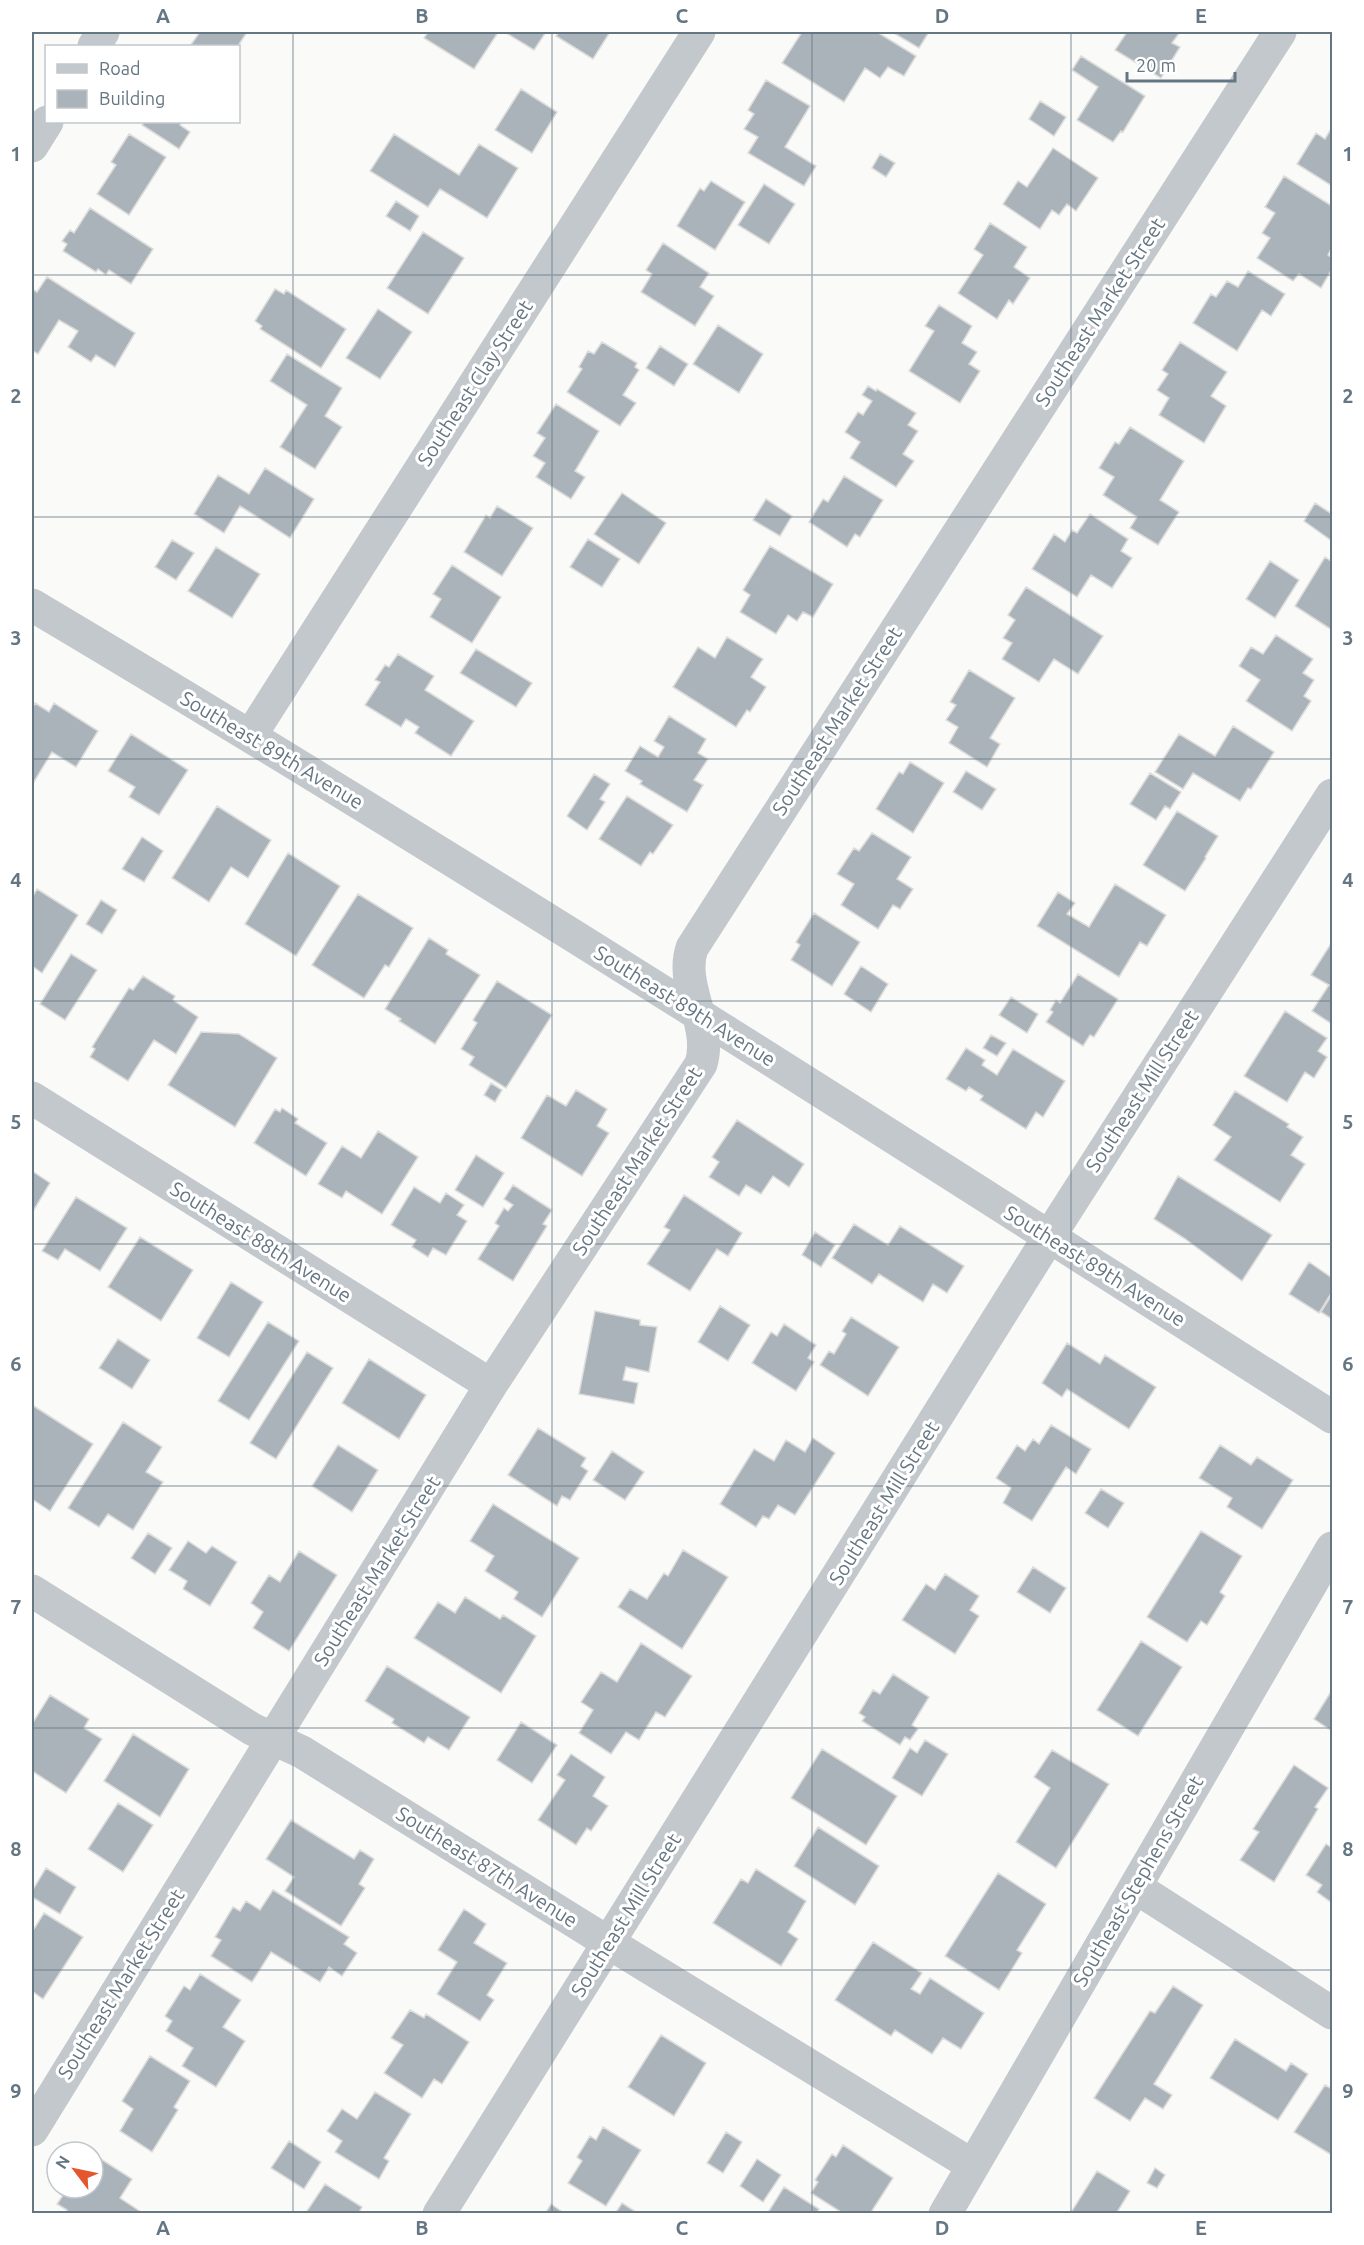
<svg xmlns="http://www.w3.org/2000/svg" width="1364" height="2245" viewBox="0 0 1364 2245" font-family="Ubuntu,sans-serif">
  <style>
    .building { fill: #aab3b9; stroke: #dcdcda; stroke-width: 1.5 }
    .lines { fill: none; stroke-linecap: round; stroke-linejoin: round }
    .minor { stroke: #c3c8cc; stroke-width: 33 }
    .grid { fill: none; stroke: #657683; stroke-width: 1.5; stroke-opacity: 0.55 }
    .labels { text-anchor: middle; stroke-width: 6; stroke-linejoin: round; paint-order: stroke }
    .street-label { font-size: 20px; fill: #657683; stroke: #fff }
    .neatline { fill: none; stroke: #657683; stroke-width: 2 }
    .grid-label { font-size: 20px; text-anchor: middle; font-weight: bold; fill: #657683 }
  </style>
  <rect width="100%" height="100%" fill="#fafaf8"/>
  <path class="building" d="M200,32H247L238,46H190Z
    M428,32H493L497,34L474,69L424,38Z
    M507,32H546L534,50L506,33Z
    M559,32H610L593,59L556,36Z
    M802,32H877L916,56L904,76L888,67L880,78L865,68L844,102L782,63Z
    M892,32H929L919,48Z
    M1127,32H1180L1172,43L1180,47L1161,78L1115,50Z
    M1081,56L1145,96L1123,132L1121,131L1113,142L1077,120L1098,87L1072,70Z
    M766,80L810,106L785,147L816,166L804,186L748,153L758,137L744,129L754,114L748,110Z
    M521,89L557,112L532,153L495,130Z
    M1040,101L1066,117L1054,136L1029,119Z
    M144,122H182L180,125L190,132L179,149L142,125Z
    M1332,127V186L1297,164L1316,133L1325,139Z
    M129,134L166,157L129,215L97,194L116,165L111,162Z
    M394,134L459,175L479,144L518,168L487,218L440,189L428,207L370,171Z
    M1053,148L1098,178L1076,211L1067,204L1059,215L1052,210L1040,229L1003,204L1018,181L1027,187Z
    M880,154L895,163L886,177L872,168Z
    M1284,176L1332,206V247L1328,255L1332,258V269L1321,288L1299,274L1293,281L1257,258L1270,238L1262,233L1275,213L1265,207Z
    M711,181L745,202L715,250L677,226L700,188L704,191Z
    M764,184L795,204L769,244L738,225Z
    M396,201L419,216L410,231L386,216Z
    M90,208L153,249L131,284L109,270L106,275L98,269L96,272L63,251L67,244L62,241L70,230L74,233Z
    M990,223L1027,247L1014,267L1030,278L1013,304L1009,300L997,319L958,293L983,255L974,249Z
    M423,232L464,258L428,314L387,288Z
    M663,243L709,273L700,287L714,296L695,326L641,292L652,274L646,270Z
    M1248,271L1285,294L1271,316L1262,310L1237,351L1193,323L1211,294L1216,297L1227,281L1238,287Z
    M47,277L135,333L115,367L96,355L91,362L68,347L78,331L59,320L38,354L32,350V289L37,292Z
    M275,289L284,294L286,290L346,329L321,368L260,329L262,326L255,321Z
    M939,305L972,326L962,343L977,352L969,364L980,371L960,403L909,371L934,331L925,326Z
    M378,309L412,332L380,379L346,358Z
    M718,325L763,354L739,393L693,364Z
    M602,342L637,363L635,367L639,370L623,395L636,403L620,426L567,392L582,369L579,367L588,351L594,354Z
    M1180,342L1227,372L1211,396L1226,406L1204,443L1159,415L1169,398L1157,390L1168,374L1162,370Z
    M660,346L688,364L674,386L646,368Z
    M287,354L342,388L325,416L342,427L315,469L280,447L307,405L270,381Z
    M868,386L876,391L877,389L916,413L908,425L918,431L903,454L914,461L896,487L850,458L860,442L845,432L858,412L863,415L872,401L862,395Z
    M556,404L599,431L575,471L585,477L571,499L536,477L545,463L533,456L545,438L537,433Z
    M1130,427L1184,461L1160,500L1179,512L1158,545L1130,528L1137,517L1103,495L1114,477L1099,468L1115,442L1119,444Z
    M265,468L314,499L290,538L240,506L224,533L194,514L218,475L249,494Z
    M844,476L883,500L860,537L855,534L847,547L809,522L823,499L828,502Z
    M622,493L666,523L639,564L594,534Z
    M766,499L792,516L780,536L753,520Z
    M1315,503L1332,514V541L1304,521Z
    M497,506L533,528L502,576L464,552L486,515L490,518Z
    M1090,514L1128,539L1121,551L1132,558L1112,588L1091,575L1077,597L1032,569L1054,534L1065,542L1072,530L1077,533Z
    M588,539L620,559L602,587L570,567Z
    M172,540L194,553L176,580L155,567Z
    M770,546L833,584L813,617L803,612L797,621L788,615L776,634L740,612L750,595L743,590Z
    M216,547L260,574L232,618L188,591Z
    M1325,557L1332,562V630L1295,606Z
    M1270,561L1299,580L1275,618L1246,599Z
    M452,565L501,597L472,643L430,617L441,599L433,594Z
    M1026,587L1103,636L1078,674L1054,659L1039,682L1002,659L1012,643L1003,638L1015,620L1008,615Z
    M1276,635L1313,659L1303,673L1314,680L1304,696L1311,701L1292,731L1246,701L1260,680L1239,666L1251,647L1263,654Z
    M727,637L763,659L751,677L766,687L750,712L747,710L736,727L673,687L698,647L715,658Z
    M476,649L532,683L516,707L460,673Z
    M398,654L434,676L425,690L474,721L451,756L415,733L419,727L406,719L401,727L365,705L380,682L375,680L385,665L389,667Z
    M969,670L1015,698L990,738L1000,744L987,767L949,743L958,727L946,720L956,705L950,702Z
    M35,703L49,712L54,703L98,731L76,767L52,752L32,785V709Z
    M669,716L706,739L698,753L708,759L694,780L703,785L687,812L640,784L642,781L625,771L640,746L658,757L664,747L654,741Z
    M1233,726L1274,752L1251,789L1248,788L1240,801L1193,773L1183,789L1155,772L1179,734L1215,756Z
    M131,734L188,770L159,815L129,797L135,787L108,771Z
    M910,762L944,783L913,833L876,809L899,772L903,774Z
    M966,771L996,789L982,810L953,792Z
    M1150,773L1181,792L1170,809L1165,806L1156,820L1130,804Z
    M594,774L610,784L600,799L605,802L587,830L567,816Z
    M627,796L673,825L653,854L650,852L641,866L599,839Z
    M217,806L271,840L248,878L231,867L209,902L172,878Z
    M1177,811L1218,836L1205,857L1206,858L1185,891L1143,865Z
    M872,833L911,857L897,879L913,889L900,909L893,905L878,929L841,905L854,884L837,874L854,848L859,851Z
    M142,837L163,851L144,882L122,869Z
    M288,853L340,886L296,956L245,924Z
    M1115,884L1166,915L1147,946L1140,942L1119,977L1037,926L1058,892L1075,903L1067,914L1089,927Z
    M37,889L78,915L42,973L32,966V898Z
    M358,894L413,928L389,967L385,965L364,998L312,965Z
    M101,900L117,910L102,934L86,924Z
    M814,913L860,942L832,986L791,960L800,945L796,942Z
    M429,938L448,950L446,954L480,975L435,1044L399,1021L401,1019L385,1009Z
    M1332,942V1024L1312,1011L1329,985L1311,975Z
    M71,954L97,970L65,1020L40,1004Z
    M861,966L888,984L871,1012L844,994Z
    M1078,974L1118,999L1094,1037L1090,1035L1083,1046L1046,1022L1053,1012L1050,1010L1056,1000L1060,1003Z
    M143,976L175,996L173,1000L198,1017L176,1054L154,1040L128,1081L90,1057L95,1049L92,1047L129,988L133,990Z
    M497,981L552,1015L506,1088L469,1065L474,1057L461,1049L477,1023L473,1020Z
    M1011,997L1038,1014L1027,1033L999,1015Z
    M1285,1011L1327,1038L1318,1051L1327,1057L1314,1078L1305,1072L1287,1102L1244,1076Z
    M201,1032L239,1034L277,1058L235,1127L168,1085Z
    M991,1035L1006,1043L997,1056L983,1048Z
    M966,1048L985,1060L982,1065L997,1075L1013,1049L1065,1081L1043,1117L1036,1112L1026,1129L980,1100L983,1096L969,1087L966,1091L946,1079Z
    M491,1083L502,1090L495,1102L484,1095Z
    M576,1090L607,1109L597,1126L609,1133L582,1176L521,1138L547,1095L566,1106Z
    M1235,1091L1289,1124L1287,1127L1303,1137L1291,1155L1305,1164L1280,1202L1214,1160L1231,1137L1213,1125Z
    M282,1108L298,1119L295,1123L327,1143L306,1176L254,1143L275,1109L280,1112Z
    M737,1120L804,1164L789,1187L773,1176L761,1194L746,1185L739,1196L709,1177L719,1162L712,1157Z
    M378,1131L418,1157L382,1214L346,1191L342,1198L318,1184L342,1146L361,1158Z
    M476,1155L504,1173L483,1207L455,1190Z
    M32,1171L50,1183L32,1213Z
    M1178,1176L1272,1235L1242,1281L1184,1238L1154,1219Z
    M513,1185L552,1210L543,1224L547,1226L513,1281L478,1259L499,1226L495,1223L504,1208L508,1211L513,1205L504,1199Z
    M414,1187L440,1203L446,1193L464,1205L457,1215L467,1221L446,1255L433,1248L428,1257L412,1247L416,1240L391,1225Z
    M684,1195L742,1233L728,1256L717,1249L690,1291L647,1264L670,1230L664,1227Z
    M76,1197L127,1228L100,1271L65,1249L58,1260L42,1251Z
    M854,1224L888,1245L900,1226L964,1266L947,1293L933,1284L923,1302L879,1274L872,1284L832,1258Z
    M815,1232L835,1245L821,1267L802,1255Z
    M140,1237L193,1270L161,1321L108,1287Z
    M1309,1262L1332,1278V1292L1319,1313L1289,1294Z
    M231,1282L263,1302L229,1357L197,1338Z
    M1332,1294V1319L1321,1312Z
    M720,1306L750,1325L728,1361L698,1342Z
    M595,1311L640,1320V1325L657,1327L649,1372L626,1367L623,1380L638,1383L634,1404L579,1394Z
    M851,1317L899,1347L868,1396L820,1365L829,1351L834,1354L846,1334L842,1331Z
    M268,1322L299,1341L249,1420L218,1401Z
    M784,1324L816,1345L808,1358L814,1362L796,1391L752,1363L771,1332L777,1336Z
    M118,1339L150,1360L132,1389L99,1368Z
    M1067,1343L1100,1364L1105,1355L1156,1387L1129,1429L1067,1389L1062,1397L1042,1383Z
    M307,1352L333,1368L276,1459L250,1443Z
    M369,1359L426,1395L399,1439L342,1403Z
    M32,1405L93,1444L50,1511L32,1499Z
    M123,1422L162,1447L146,1472L163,1482L133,1530L108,1514L99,1527L68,1508Z
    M1051,1425L1091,1449L1076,1474L1066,1467L1032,1521L1003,1503L1011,1488L996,1478L1017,1445L1025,1451L1033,1439L1039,1444Z
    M538,1428L586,1458L581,1466L588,1471L570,1500L562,1496L557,1506L508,1475Z
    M813,1438L835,1453L795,1515L778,1505L769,1519L763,1516L756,1527L720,1504L754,1449L774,1461L786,1440L805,1452Z
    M338,1445L378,1470L352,1512L312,1486Z
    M1220,1445L1251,1465L1257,1457L1293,1480L1262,1529L1227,1507L1232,1498L1199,1478Z
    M612,1451L644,1472L625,1500L593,1480Z
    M1101,1489L1124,1503L1108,1528L1085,1513Z
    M493,1504L579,1558L542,1617L514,1599L518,1592L485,1571L494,1556L470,1541Z
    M1201,1531L1242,1556L1220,1592L1225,1596L1207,1625L1201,1621L1187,1642L1147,1617Z
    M148,1533L172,1548L155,1574L131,1558Z
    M188,1541L206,1553L212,1546L237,1562L210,1606L183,1589L187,1581L169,1570Z
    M683,1550L728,1577L682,1649L618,1607L630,1589L647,1599L664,1573L668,1576Z
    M299,1551L337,1575L289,1651L253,1628L263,1612L251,1603L269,1575L280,1582Z
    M1033,1567L1066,1588L1050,1613L1017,1592Z
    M945,1574L979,1596L970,1610L979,1616L955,1654L902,1620L926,1584L935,1590Z
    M465,1597L500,1619L503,1615L536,1636L501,1693L414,1638L438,1602L455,1613Z
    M1141,1641L1182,1667L1138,1736L1097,1710Z
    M641,1643L692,1676L665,1717L656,1712L639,1740L626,1732L611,1754L579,1733L593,1710L581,1702L601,1672L617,1682Z
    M387,1666L470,1717L449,1750L428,1737L424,1743L392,1723L394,1719L365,1701Z
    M893,1674L929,1697L912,1725L918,1729L910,1740L905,1737L900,1745L862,1721L865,1717L859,1713L873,1690L880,1694Z
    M1332,1690V1731L1314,1719Z
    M50,1695L89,1719L84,1728L102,1739L66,1793L32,1771V1724Z
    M521,1722L557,1745L532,1783L497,1760Z
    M133,1734L189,1769L160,1817L104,1781Z
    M925,1740L948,1754L922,1796L892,1778L910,1748L917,1753Z
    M822,1749L897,1796L866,1845L791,1798Z
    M1052,1750L1109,1784L1056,1868L1016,1842L1050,1788L1034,1777Z
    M571,1754L605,1777L593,1796L608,1806L591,1831L587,1828L576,1845L538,1820L565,1780L557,1775Z
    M1294,1765L1328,1788L1315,1807L1318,1809L1274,1882L1240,1860L1259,1832L1253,1829Z
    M118,1803L153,1825L123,1872L88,1849Z
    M291,1820L354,1859L360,1850L374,1859L359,1884L365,1888L341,1926L285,1891L294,1877L266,1859Z
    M818,1827L879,1866L855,1905L794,1866Z
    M1326,1844L1332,1848V1903L1317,1892L1322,1885L1306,1875Z
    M46,1868L76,1887L60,1914L32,1897V1891Z
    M756,1869L806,1901L788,1932L798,1939L781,1966L713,1923L741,1879L748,1883Z
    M998,1873L1046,1904L1017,1950L1022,1953L999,1990L945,1956Z
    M273,1890L349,1937L344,1944L357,1953L342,1976L329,1967L320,1982L271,1952L252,1982L211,1956L221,1940L215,1937L233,1907L240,1911L246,1901L260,1910Z
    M464,1909L486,1924L474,1943L507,1963L487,1995L494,2000L480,2021L437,1994L457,1962L438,1950Z
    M44,1913L83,1937L43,1999L32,1991V1932Z
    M873,1942L922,1973L911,1989L920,1994L930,1978L984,2013L961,2049L943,2038L932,2054L895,2030L891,2036L835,2000Z
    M200,1974L241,2000L223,2027L245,2041L216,2087L182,2066L193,2048L166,2031L172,2021L165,2016L184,1986L190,1990Z
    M1173,1986L1203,2005L1154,2084L1172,2095L1163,2109L1145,2098L1130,2121L1094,2098L1150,2011L1155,2013Z
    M410,2010L424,2018L426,2014L469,2042L442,2084L434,2079L422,2098L384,2073L403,2045L391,2038Z
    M661,2035L706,2063L674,2116L628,2087Z
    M1235,2039L1286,2071L1291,2063L1308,2074L1278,2120L1210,2078Z
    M150,2056L190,2081L174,2107L178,2110L152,2152L120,2131L133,2109L122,2101Z
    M1325,2085L1332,2089V2151L1330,2154L1294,2132Z
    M375,2092L411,2114L384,2158L389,2161L379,2179L335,2152L342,2141L327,2131L342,2109L357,2119Z
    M603,2127L641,2150L606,2206L568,2183L582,2161L577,2157L590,2136L596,2140Z
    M726,2132L742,2142L723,2173L707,2163Z
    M289,2141L321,2162L304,2189L271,2168Z
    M843,2145L893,2178L870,2214H844L811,2193L818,2182L815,2180L832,2154L836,2157Z
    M93,2154L132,2179L120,2198L144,2214H64L67,2210L57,2204L68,2188H93Z
    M757,2159L781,2175L763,2202L740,2186Z
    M1155,2168L1165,2175L1157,2188L1147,2183Z
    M1097,2171L1130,2191L1116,2214H1070Z
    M325,2184L362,2207L358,2214H305Z
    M784,2187L819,2209L816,2214H767Z
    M622,2203L639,2214H615Z
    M551,2204L565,2214H545Z"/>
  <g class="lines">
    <path class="minor" d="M94,46L103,32
      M32,146L47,122
      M32,605C471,866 901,1142 1332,1417
      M251,735L699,32
      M32,1098L491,1385
      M32,1591L252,1729L302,1752L609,1943L972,2165
      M1135,1887L1332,2013
      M32,2130L491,1385L701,1064C713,1025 679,986 692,948L1280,32
      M439,2214L1049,1237L1332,795
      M945,2214L1332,1548"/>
  </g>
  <path class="grid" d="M293,32V2214M552,32V2214M812,32V2214M1071,32V2214M32,275H1332M32,517H1332M32,759H1332M32,1001H1332M32,1244H1332M32,1486H1332M32,1728H1332M32,1970H1332"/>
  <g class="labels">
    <g class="street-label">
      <text transform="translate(1100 312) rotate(-57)" y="7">Southeast Market Street</text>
      <text transform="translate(475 383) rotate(-57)" y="7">Southeast Clay Street</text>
      <text transform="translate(837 721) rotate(-57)" y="7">Southeast Market Street</text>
      <text transform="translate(272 750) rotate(31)" y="7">Southeast 89th Avenue</text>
      <text transform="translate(685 1006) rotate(32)" y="7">Southeast 89th Avenue</text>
      <text transform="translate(1142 1091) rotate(-57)" y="7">Southeast Mill Street</text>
      <text transform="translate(637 1161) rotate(-57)" y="7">Southeast Market Street</text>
      <text transform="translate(261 1242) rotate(32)" y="7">Southeast 88th Avenue</text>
      <text transform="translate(1095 1266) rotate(32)" y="7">Southeast 89th Avenue</text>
      <text transform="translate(884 1503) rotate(-58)" y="7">Southeast Mill Street</text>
      <text transform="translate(377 1571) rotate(-58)" y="7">Southeast Market Street</text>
      <text transform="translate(487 1867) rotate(32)" y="7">Southeast 87th Avenue</text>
      <text transform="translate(1138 1881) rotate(-60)" y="7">Southeast Stephens Street</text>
      <text transform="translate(626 1915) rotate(-58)" y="7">Southeast Mill Street</text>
      <text transform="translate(121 1984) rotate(-58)" y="7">Southeast Market Street</text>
    </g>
  </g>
  <rect width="1364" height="2245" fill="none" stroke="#ffffff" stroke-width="66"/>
  <rect x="45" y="45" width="195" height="78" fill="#ffffff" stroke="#c1c8cd" stroke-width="1.5"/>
  <rect x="57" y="64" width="30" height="9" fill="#c3c8cc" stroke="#c1c8cd" stroke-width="1.5"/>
  <text x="99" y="75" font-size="18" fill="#657683">Road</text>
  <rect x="57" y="90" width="30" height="18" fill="#aab3b9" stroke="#c1c8cd" stroke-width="1.5"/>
  <text x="99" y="105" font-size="18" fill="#657683">Building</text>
  <g transform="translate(75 2170) rotate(302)"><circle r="28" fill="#ffffff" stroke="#c1c8cd" stroke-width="1.5"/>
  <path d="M0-4.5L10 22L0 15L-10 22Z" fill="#e4572e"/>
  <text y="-9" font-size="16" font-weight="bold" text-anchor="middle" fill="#657683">N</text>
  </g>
  <path d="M1127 72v9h108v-9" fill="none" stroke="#657683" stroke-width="3"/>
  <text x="1136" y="72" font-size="18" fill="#657683" stroke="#ffffff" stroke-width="4.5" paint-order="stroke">20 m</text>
  <rect x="33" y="33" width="1298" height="2179" class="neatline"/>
  <g class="grid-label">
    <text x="163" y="23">A</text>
    <text x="422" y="23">B</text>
    <text x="682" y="23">C</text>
    <text x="942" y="23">D</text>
    <text x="1201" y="23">E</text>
    <text x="16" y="161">1</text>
    <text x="1348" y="161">1</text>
    <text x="16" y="403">2</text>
    <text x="1348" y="403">2</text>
    <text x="16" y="645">3</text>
    <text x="1348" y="645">3</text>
    <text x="16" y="887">4</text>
    <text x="1348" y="887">4</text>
    <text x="16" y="1129">5</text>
    <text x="1348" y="1129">5</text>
    <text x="16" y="1371">6</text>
    <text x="1348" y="1371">6</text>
    <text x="16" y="1614">7</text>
    <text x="1348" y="1614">7</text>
    <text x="16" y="1856">8</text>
    <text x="1348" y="1856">8</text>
    <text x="16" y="2098">9</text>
    <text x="1348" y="2098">9</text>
    <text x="163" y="2235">A</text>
    <text x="422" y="2235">B</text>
    <text x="682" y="2235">C</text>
    <text x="942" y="2235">D</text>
    <text x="1201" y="2235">E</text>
  </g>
</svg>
